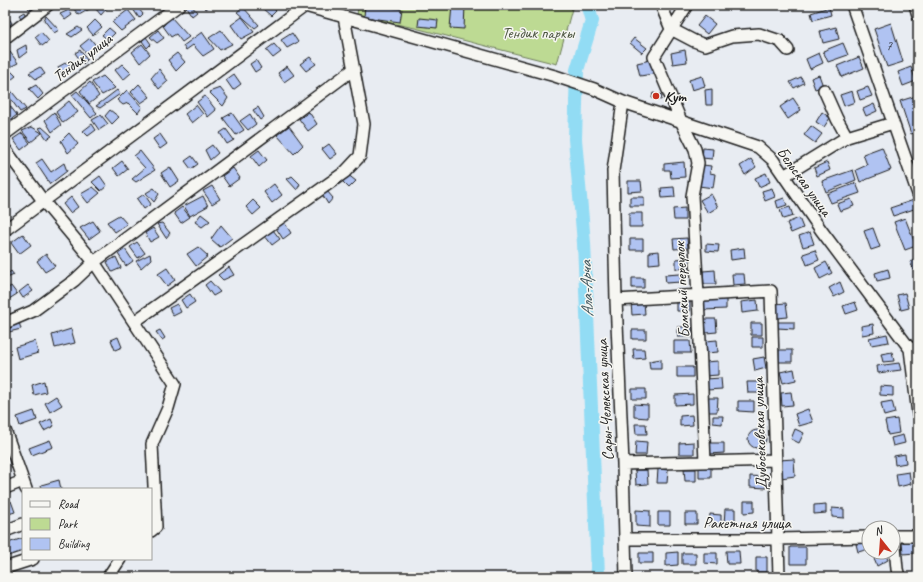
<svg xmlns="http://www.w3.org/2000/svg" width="923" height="582" viewBox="0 0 923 582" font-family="Caveat,sans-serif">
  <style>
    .green { fill: #bdda93; stroke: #6c7b58 }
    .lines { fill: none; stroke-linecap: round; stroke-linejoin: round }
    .river { stroke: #92dcf4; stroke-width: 14 }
    .building { fill: #b0c3f2; stroke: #1c1c1c }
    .minor-casing { stroke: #1c1c1c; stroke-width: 14 }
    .minor { stroke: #f6f6f2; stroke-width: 11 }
    .poi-dot { fill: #c8321e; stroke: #f6f6f2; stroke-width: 1.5 }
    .labels { text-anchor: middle; stroke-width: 3; stroke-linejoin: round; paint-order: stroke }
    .number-label { font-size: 14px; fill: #414652 }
    .park-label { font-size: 16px; fill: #4c5540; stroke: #f6f6f2 }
    .street-label { font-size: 16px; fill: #1c1c1c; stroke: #f6f6f2 }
    .poi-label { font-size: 16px; font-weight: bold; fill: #1c1c1c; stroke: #f6f6f2; text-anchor: start }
    .water-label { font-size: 17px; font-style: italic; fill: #3f565d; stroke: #f6f6f2 }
  </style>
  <rect width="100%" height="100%" fill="#e8ecf2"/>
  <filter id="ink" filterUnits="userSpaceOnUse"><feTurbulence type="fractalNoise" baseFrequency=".025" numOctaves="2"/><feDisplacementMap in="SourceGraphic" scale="8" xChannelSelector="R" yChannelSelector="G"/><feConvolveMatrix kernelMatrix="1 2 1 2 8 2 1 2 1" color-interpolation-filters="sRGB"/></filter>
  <g filter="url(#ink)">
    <path class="green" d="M358,5H573L557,64L415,28L357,16Z"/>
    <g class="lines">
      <path class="river" d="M589,5L588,7L592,21L577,70L575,139L584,243L597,549L598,577"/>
    </g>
    <path class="building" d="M32,5H39L32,11L28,8Z
      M74,5H91L93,7L79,15L72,7Z
      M100,5H105L107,8L101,15L95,8Z
      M188,5H191L197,12L192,16L186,7Z
      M203,5H212L206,9Z
      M264,5H271L276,11L271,16L262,8Z
      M365,5H376L402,9L400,22L364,17Z
      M452,5H465L464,29L450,28Z
      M243,7L259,25L255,28L237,12Z
      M829,7L831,15L813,20L811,13Z
      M138,8L143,14L139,18L133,9Z
      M69,10L72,15L65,20L60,14Z
      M128,10L136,20L121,31L112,22Z
      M24,12L26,16L21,18L19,15Z
      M5,13L12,23L5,29Z
      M46,16L59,30L54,33L44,20Z
      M705,16L715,24L707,34L697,26Z
      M171,17L189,37L182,42L176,34L171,37L163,26Z
      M242,17L254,32L241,39L231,25Z
      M419,18L438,20L437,28L418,26Z
      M95,20L102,27L93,35L87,28Z
      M891,23L903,62L887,67L874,29Z
      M78,27L82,30L72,37L67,34Z
      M836,27L839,39L823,43L820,31Z
      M109,28L115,33L108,40L102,35Z
      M158,30L164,38L157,43L150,37Z
      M221,30L232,44L220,50L209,38Z
      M41,32L49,41L42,46L35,37Z
      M202,32L214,49L203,56L193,45L186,50L183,46Z
      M292,33L298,42L287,48L281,40Z
      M146,37L151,44L147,48L142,41Z
      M90,38L98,48L88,55L80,46Z
      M634,38L647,48L642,53L630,43Z
      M843,43L848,55L828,62L823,51Z
      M142,44L150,54L140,63L132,52Z
      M274,44L281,52L273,58L266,50Z
      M26,45L27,52L19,58L17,50Z
      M80,50L87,60L83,64L75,53Z
      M685,50L687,62L673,64L671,53Z
      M10,52L18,63L10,67L5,63V55Z
      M177,53L185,62L176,71L168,60Z
      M819,53L823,63L810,69L806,59Z
      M310,57L316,64L306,71L300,64Z
      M859,57L864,68L842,77L837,66Z
      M256,60L261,68L255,72L250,64Z
      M650,60L653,74L640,76L637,63Z
      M67,62L73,69L63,77L58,67Z
      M122,64L131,73L123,80L115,70Z
      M287,66L294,75L284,82L278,73Z
      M40,67L45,74L36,79L29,73Z
      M911,67L916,81L903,86L898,72Z
      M8,68L16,76L7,83L5,79V70Z
      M159,69L168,81L159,89L151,78Z
      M234,74L241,84L233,90L226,80Z
      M819,75L823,86L815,89L811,78Z
      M103,76L115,88L102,95L92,82Z
      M702,76L705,86L692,90L689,80Z
      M801,77L804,83L794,88L790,82Z
      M90,82L99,96L89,104L80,91Z
      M139,84L150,97L141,103L131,92Z
      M36,85L43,94L38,99L29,89Z
      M8,87L26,109L20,112L7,94L5,96V89Z
      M868,87L872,96L860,100L857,91Z
      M220,88L228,98L223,106L209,92Z
      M712,89V105H706L705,90Z
      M117,90L120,94L100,108L96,106Z
      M127,90L142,107L138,113L128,103L123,105L117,100Z
      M77,91L97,113L91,118L72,95Z
      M852,91L855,102L844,106L840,95Z
      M653,93L662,95L661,100L652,98Z
      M205,96L216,110L208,117L197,102Z
      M916,96L918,102V131L911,134L900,101Z
      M793,98L801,110L788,119L780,107Z
      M6,101L17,115L5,124V102Z
      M69,101L78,112L63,123L56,112Z
      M874,104L877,111L866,116L863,109Z
      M196,105L203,114L192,123L185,114Z
      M258,107L264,117L260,120L253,110Z
      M110,110L119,117L112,124L105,116Z
      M54,112L61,125L52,132L45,120Z
      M309,112L317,124L308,131L299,119Z
      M822,112L830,118L824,127L816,122Z
      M232,113L244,130L236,135L223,118Z
      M250,114L256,124L248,130L240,121Z
      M101,115L108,124L99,130L92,120Z
      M92,124L96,130L88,136L83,131Z
      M289,126L303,145L294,154L277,135Z
      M811,126L822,134L815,143L804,135Z
      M32,127L42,133L31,142L22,131Z
      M42,127L52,136L47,139L39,128Z
      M226,129L234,140L227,144L220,133Z
      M22,133L30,143L21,150L13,139Z
      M69,133L78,144L68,153L61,141Z
      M160,134L167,144L160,149L153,139Z
      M329,144L337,154L330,159L322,149Z
      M212,145L218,153L210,160L205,150Z
      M882,147L891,170L860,182L856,170L867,165L863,154Z
      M703,148L713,149L712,159L702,158Z
      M259,150L267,160L259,167L251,156Z
      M140,151L155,170L136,182L132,179L145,168L134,156Z
      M192,156L198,164L191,169L185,161Z
      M42,159L51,172L64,163L67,171L50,184L36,163Z
      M751,159L756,167L745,175L740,166Z
      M122,161L128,169L119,176L113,168Z
      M684,162L685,177L671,178L670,170H664V164Z
      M827,162L830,170L817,176L814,168Z
      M703,165L711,166L710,173L715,174L713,188L699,186Z
      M170,167L179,181L170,187L161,173Z
      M233,168L240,178L229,186L222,176Z
      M853,170L856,180L826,192L822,181Z
      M766,173L770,182L759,187L755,178Z
      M347,174L356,181L349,188L342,181Z
      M100,176L107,186L101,191L92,182Z
      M292,176L300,184L297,190L287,179Z
      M628,181H641L642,191L628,192Z
      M856,183L860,193L831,203L827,194Z
      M274,184L282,195L272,203L264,192Z
      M212,186L220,199L212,204L203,191Z
      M93,187L100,193L88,203L81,194Z
      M674,187L675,197L662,198L661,188Z
      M154,188L159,194L154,202L146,193Z
      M772,188L775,197L765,201L762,191Z
      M327,191L333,198L328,204L323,196Z
      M144,194L151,204L144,209L137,199Z
      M711,194L718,207L708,213L700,200Z
      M203,196L208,206L190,216L184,206Z
      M71,197L78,207L70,213L63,204Z
      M630,197H644V206H630Z
      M784,198L787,205L778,208L776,201Z
      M851,199L854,206L840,211L837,204Z
      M253,200L261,208L253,215L246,207Z
      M914,200L917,208L893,216L890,208Z
      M182,207L190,217L181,223L174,213Z
      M790,207L793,216L783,219L780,210Z
      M685,208V220H674L673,209Z
      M629,213H642V227H629Z
      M201,214L210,221L202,227L195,222Z
      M119,215L127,224L115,232L107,222Z
      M799,218L803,228L791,233L787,223Z
      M905,218L916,246L905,250L894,222Z
      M93,221L100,231L89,239L80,228Z
      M284,222L291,233L283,239L276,228Z
      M162,223L170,233L166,238L157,224Z
      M221,225L232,238L220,247L211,239Z
      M153,228L159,237L150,242L145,233Z
      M873,228L880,247L871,250L864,231Z
      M273,230L280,239L272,245L265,236Z
      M810,232L814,244L803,247L799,236Z
      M23,234L31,245L19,254L11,243Z
      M687,238L688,248L674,249L673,239Z
      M630,239H643V250H630Z
      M137,242L145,253L138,258L130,247Z
      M706,244L719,245L718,252L706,251Z
      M198,247L208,256L196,266L187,254Z
      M744,248L745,258L731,260L730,250Z
      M125,249L133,261L126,266L118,254Z
      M815,250L819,260L807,265L803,254Z
      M659,251L660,263L649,264V252Z
      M46,254L55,266L45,272L37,261Z
      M150,254L151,259L141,268L136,261Z
      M116,257L121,268L112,272L107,262Z
      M690,258V268L676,269V259Z
      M918,258V280L910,262Z
      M826,262L832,273L820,279L815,268Z
      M229,267L234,275L223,280L218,275Z
      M167,268L175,280L167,286L158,274Z
      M888,269L890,278L877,281L875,273Z
      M715,270L716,284H704L703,271Z
      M11,271L14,275L7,278L5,276Z
      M680,274L681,282L666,283L665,275Z
      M732,274H744L745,284L733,285Z
      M632,278H644V288H632Z
      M210,281L220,292L213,296L205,285Z
      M840,282L844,292L834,297L829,288Z
      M28,285L33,291L23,298L19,292Z
      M11,286L17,294L9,299L5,294V290Z
      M905,293L909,308L901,310L897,295Z
      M190,294L195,302L186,308L181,300Z
      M726,299V309L703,310V300Z
      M677,300H690V311H677Z
      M757,300L758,311L742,313L741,302Z
      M644,302L645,314L632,315L631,303Z
      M855,302L858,310L846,314L843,306Z
      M786,303L788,317L777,318L775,304Z
      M177,304L181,312L173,316L169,308Z
      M705,319H716L717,332L706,333Z
      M19,322L21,329L9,332L7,325Z
      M777,322H794V329L777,328Z
      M751,323H762V335H751Z
      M873,324L874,333L862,335L861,326Z
      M678,327H692V337H678Z
      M71,329L75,343L55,348L52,335Z
      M160,330L165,338L162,340L156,332Z
      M632,330H646V339H632Z
      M887,334L889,342L871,345L869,338Z
      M118,337L122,347L115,350L111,340Z
      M752,337H763V347H752Z
      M717,340L718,352L707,353L706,341Z
      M35,341L38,353L18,359L15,347Z
      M674,341H690L691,353H674Z
      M633,349H644L645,358L634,359Z
      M779,350H792V362H779Z
      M892,352L894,361L883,362L881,354Z
      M764,357L766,368L755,371L753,359Z
      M661,359V369H650L649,361Z
      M718,361V375L705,376V362Z
      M899,363L901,370L878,373L877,366Z
      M677,367H693V377H677Z
      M794,369L796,380L783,383L780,372Z
      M721,378L722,389L707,390L706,379Z
      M44,381L46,392L34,395L32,385Z
      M747,382H761V393H748Z
      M880,386L893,387V396L880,395Z
      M632,389H646V399H632Z
      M791,392L793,405L782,406L781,393Z
      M693,394V404L675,405V395Z
      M56,396L62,405L50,412L45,403Z
      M705,398H718L717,412H705Z
      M738,401H754V412L738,411Z
      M892,401L895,413L884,416L881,403Z
      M634,404L648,405V418L634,417Z
      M808,409L813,422L799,426L795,414Z
      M34,411L37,420L20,426L17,417Z
      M692,415L693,425L680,426V416Z
      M713,416H723L722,424L713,423Z
      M51,419L54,426L44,431L40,424Z
      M897,419L899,433L888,435L885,421Z
      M635,424H646L647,434H636Z
      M795,429L804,433L799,443L791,439Z
      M748 439a9 9 0 1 1 18 0a9 9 0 1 1-18 0Z
      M903,435L905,443L893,446L891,438Z
      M50,440L53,447L32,455L29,448Z
      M636,441L647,442L646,455H635Z
      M694,442V454H679V443Z
      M708,443H724V453L709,454Z
      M905,454L906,463L895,465L894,456Z
      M794,459L795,476L781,478L779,460Z
      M699,467H711V478H699Z
      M658,469L668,470L667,483H657Z
      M684,469H696V481H685Z
      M635,470H647L648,484L636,485Z
      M909,472L911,484L898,487L896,474Z
      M750,476L766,477V488L750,487Z
      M59,480L61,489H42L41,485Z
      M11,501L15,512L5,515V503Z
      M744,501H754V512L744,513Z
      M826,504V513L814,514V505Z
      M832,508L844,509V518L832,517Z
      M725,509H735V525H724Z
      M636,510L650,511V527L636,526Z
      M658,512H670V525H658Z
      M685,513H697V524H685Z
      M710,514L721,515V525H709Z
      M23,538V551L5,557V544Z
      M867,541L869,549L858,552L856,544Z
      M913,541L915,553L903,554L902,542Z
      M790,547H806V564H790Z
      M726,551H739L740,564H727Z
      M678,552V565L666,566V553Z
      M639,553H653V563H639Z
      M682,553H696V564H682Z
      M704,553H717V564L704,563Z
      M885,553L888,560L877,566L874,559Z
      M756,557H767V572H756Z"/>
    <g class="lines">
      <g class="minor-casing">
        <path id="minor" d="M661,5L671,29L694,41L705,45L732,36L759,34L780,41L788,50
          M687,5L654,57L681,121L695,149L698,163L692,196L698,295L705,462
          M852,5L918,194
          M915,5L918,15
          M305,6L555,76L594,89L623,102L758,147L773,160L821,230L910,349L918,347
          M5,38L48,5
          M824,90L837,119L847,137
          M623,102L613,171L616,300L623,464L626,577
          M5,134L179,5
          M5,149L44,202L94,262L175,384L168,408L152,444L156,527L151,531
          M784,176L847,137L893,123
          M5,230L305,6
          M616,300L771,291L779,577
          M134,322L345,172L360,156L364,124L344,17
          M5,323L33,311L75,280L94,262L354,69
          M910,349L918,414
          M5,430L26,489
          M623,464L776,460
          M5,488L23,481
          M5,531L23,524
          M893,536H918
          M894,536L897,569L899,577
          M625,539H778L869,537
          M5,568L33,559
          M108,577L120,559"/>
      </g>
      <use href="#minor" class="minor"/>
    </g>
  </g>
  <circle class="poi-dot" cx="656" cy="96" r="4"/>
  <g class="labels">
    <g class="number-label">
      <text x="889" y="50">7</text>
    </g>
    <g class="park-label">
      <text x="538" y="38">Тендик паркы</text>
    </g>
    <g class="street-label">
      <text transform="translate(82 57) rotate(-37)" y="6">Тендик улица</text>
      <text transform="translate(805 181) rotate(54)" y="6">Бельская улица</text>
      <text transform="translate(681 290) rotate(-93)" y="6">Бомский переулок</text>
      <text transform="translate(604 400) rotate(-93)" y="6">Сары-Челекская улица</text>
      <text transform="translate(759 434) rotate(-92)" y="6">Дубосековская улица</text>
      <text x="747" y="528">Ракетная улица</text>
    </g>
    <g class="poi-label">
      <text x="664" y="102">Кут</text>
    </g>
    <g class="water-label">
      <text transform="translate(586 289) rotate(-92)" y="6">Ала-Арча</text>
    </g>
  </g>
  <rect width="923" height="582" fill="none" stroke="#f6f6f2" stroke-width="20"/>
  <rect x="10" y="10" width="903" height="562" fill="none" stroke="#1c1c1c" stroke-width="1.5" filter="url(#ink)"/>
  <rect x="22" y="488" width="130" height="72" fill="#f6f6f2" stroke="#9f9f9c"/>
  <rect x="30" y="501" width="20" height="6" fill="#f6f6f2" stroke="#9f9f9c"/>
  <text x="58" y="508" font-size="12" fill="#1c1c1c">Road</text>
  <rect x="30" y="518" width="20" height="12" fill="#bdda93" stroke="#9f9f9c"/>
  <text x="58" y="528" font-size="12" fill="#1c1c1c">Park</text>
  <rect x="30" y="538" width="20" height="12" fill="#b0c3f2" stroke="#9f9f9c"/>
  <text x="58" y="548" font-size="12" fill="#1c1c1c">Building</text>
  <g transform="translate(881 540) rotate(343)"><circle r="19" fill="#f6f6f2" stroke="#9f9f9c"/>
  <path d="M0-3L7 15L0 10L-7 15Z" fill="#c8321e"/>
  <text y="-6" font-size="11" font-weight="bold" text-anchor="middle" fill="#1c1c1c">N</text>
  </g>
</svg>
